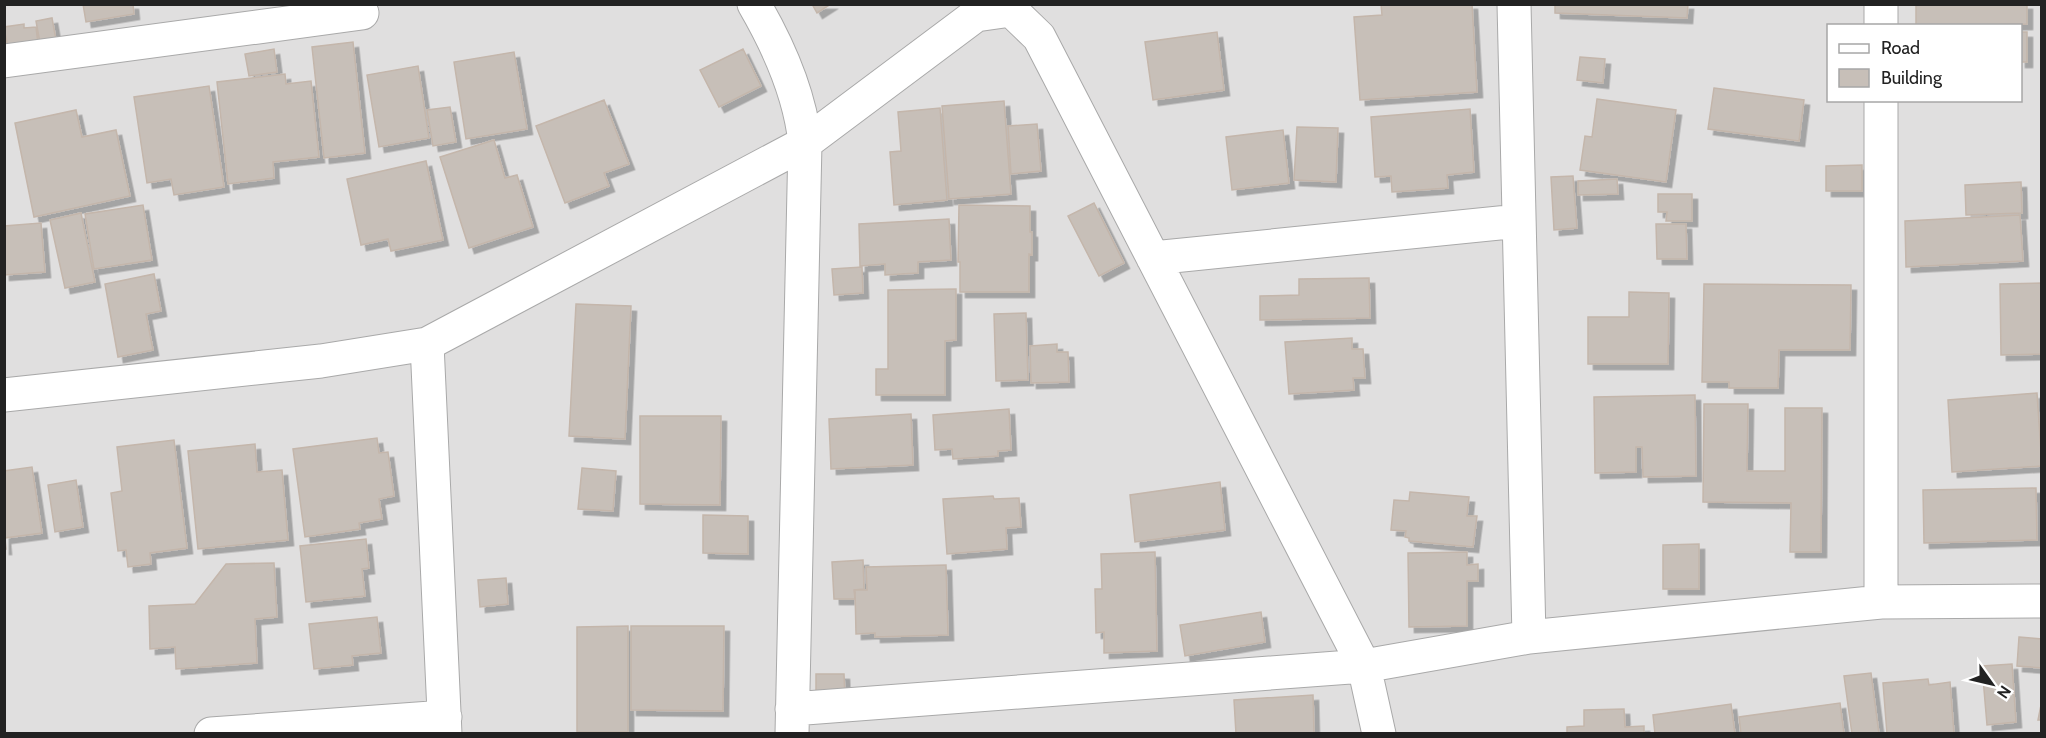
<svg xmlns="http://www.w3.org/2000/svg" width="2046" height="738" viewBox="0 0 2046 738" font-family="Cabin,sans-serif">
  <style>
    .residential { fill: #e0dfdf; fill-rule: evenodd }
    .building { fill: #c7bfb8; stroke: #c4b6ab; stroke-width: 1.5; filter: url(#shadow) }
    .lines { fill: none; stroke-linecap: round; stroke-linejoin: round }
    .minor-casing { stroke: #a9a9a9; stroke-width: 35 }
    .minor { stroke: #fff; stroke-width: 33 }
  </style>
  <defs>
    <filter id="shadow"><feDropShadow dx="5.5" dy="5.5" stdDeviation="0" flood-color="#0004"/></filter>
  </defs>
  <rect width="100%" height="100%" fill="#f2efe9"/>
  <path class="residential" d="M5,5H2041V733H5ZM1828,26H2020V100H1828Z"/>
  <path class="building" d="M83,4H133L134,14L86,22Z
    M812,4H831L817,13Z
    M1381,4H1472L1477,92L1360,100L1354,17L1382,15Z
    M1555,4H1688L1687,18L1555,13Z
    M1916,4H2027V24L1916,26Z
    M52,18L56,40L40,43L36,21Z
    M24,24V28L36,27L38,44L8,49L4,27Z
    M1217,32L1224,90L1153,100L1145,42Z
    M2020,32H2027V62H2020Z
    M353,42L365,153L324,158L312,47Z
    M274,49L277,72L249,76L245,54Z
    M743,49L761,86L719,107L700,70Z
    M514,52L527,129L466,139L454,62Z
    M1580,57L1605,59L1603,83L1577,80Z
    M418,66L429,138L379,147L367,75Z
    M285,74L286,84L311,81L319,157L273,162L274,178L228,184L217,82Z
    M209,86L224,187L174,195L171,179L147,183L134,97Z
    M1714,88L1804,100L1799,141L1708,129Z
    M1597,99L1676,110L1666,182L1580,170L1585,136L1592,137Z
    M604,100L629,164L604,173L609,186L565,203L536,126Z
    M1004,101L1011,194L949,199L942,106Z
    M450,107L456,142L433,146L427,110Z
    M940,108L947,200L894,205L890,152L901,151L898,112Z
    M1470,109L1474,172L1447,175L1448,188L1392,192L1391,176L1375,177L1371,117Z
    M76,110L82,137L116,130L130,196L34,217L15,123Z
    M1037,124L1041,171L1011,174L1008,126Z
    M1297,127L1338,128L1336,182L1294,180Z
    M1283,130L1289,183L1232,190L1226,137Z
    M494,140L505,178L517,175L533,227L469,248L440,157Z
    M426,161L443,240L391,251L388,239L361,245L347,179Z
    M1862,165V191H1826V166Z
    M1573,176L1577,228L1554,230L1551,177Z
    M1617,179L1618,194L1578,195V181Z
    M2021,182L2022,213L1966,215L1965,185Z
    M1658,194H1692V221H1666L1667,212H1658Z
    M1094,203L1124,263L1099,276L1068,216Z
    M143,205L152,260L94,269L85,214Z
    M959,205L1030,206V232H1032V255L1029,254V292H960V262H958Z
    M81,213L95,282L65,288L50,220Z
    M2020,215L2023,261L1906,267L1905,221Z
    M949,219L951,260L918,262V273L885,275V264L860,266L859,224Z
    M41,223L45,272L4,275V226Z
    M1656,224H1686L1687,259H1657Z
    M862,267L863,293L834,295L832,269Z
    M154,274L161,311L146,314L153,350L118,357L105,284Z
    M1369,278L1370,318L1260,320V296L1299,295V279Z
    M2042,283V354L2001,355L2000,284Z
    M1704,284L1851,285L1850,350H1779L1778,388H1729V382H1702Z
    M956,289V340L945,341V395H876V369H888V290Z
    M1629,292L1669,293L1668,364H1588V317H1629Z
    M576,304L631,306L625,439L569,436Z
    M1026,313L1028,380L996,381L994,314Z
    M1352,338V349H1363L1365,378H1353L1354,390L1289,394L1285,342Z
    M1057,344V352H1068L1069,382L1031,383L1030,346Z
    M2037,393L2042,466L1952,472L1948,400Z
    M1695,395L1696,476L1643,477L1642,447H1636V472L1595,473L1594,397Z
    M1704,404H1748L1747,471H1785V408H1822L1821,552H1790L1791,503L1703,502Z
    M1009,409L1011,450L998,451V456L953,459L952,449L935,450L933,415Z
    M911,414L913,465L831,469L829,419Z
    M640,416H721L720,505L640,504Z
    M377,438L379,453L388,452L394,496L379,499L382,519L359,523L360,529L305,537L293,449Z
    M174,440L187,548L150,553L151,564L128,567L126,550L118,551L111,493L122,491L117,447Z
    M255,444L257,472L282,470L288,540L198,549L188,451Z
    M32,467L42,533L5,538L6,549H4V471Z
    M582,468L616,471L613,511L578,509Z
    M76,480L83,527L55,532L48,485Z
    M1220,482L1225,530L1135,542L1130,495Z
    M2036,488L2037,540L1924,543L1923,490Z
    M1410,492L1469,497L1467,516H1477L1473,547L1409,541V538L1405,537L1406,531L1391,530L1394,500L1409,501Z
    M993,496L994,499L1019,498L1021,527L1006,528L1007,549L947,554L943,499Z
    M703,515L748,516V554L703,553Z
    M366,539L369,568L362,569L365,596L306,602L300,546Z
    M1699,544V589H1663V545Z
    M1155,552L1157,651L1104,653V632L1096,633L1095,589H1102L1101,554Z
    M1467,552V565L1478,564V581H1467V626L1409,627L1408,553Z
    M863,560L864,589L854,590L855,599H834L832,562Z
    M274,563L277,617L255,619L257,663L176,669L175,647L150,649L149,606L195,604L226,564Z
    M946,565L948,635L875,637V633L856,634L855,590H867L866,567Z
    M506,578L508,604L480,607L478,580Z
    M1261,612L1265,642L1185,656L1180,625Z
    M377,617L381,653L352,656L353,665L314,669L309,624Z
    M628,626V732H577V627Z
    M631,626H724L723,711L631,710Z
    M2019,637L2042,639V668L2017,666Z
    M2012,664L2016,722L1987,725L1982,666Z
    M1871,673L1879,734H1852L1844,676Z
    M816,674H844L845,698H816Z
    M1928,679L1929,685L1950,682L1954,734H1887L1883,683Z
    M1313,695L1314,734H1236L1234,700Z
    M2042,700V720H2038Z
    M1840,703L1844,734H1741L1739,717Z
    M1731,704L1735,734H1655L1653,715Z
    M1624,709L1625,727L1644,726V734H1567V727L1584,726V710Z"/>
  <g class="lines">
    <g class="minor-casing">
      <path id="minor" d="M754,4C779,47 800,94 805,143L792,734
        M1514,4L1529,637
        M1881,26V4
        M4,61L362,13
        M1153,258L1519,221
        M427,344L445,734
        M4,395L321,361L427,344L805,143L976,15L1011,10L1039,37L1364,666L1529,637L1881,602L2042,601
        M1881,602V100
        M792,709L1364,666L1379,734
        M211,734L445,717"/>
    </g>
    <use href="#minor" class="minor"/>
  </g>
  <rect width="2046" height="738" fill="none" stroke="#222222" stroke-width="12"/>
  <rect x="1827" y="24" width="195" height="78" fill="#ffffff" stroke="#a7a7a7" stroke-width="1.5"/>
  <rect x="1839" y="44" width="30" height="9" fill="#ffffff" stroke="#a7a7a7" stroke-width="1.5"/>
  <text x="1881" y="54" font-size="18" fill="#222222">Road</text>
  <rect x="1839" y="69" width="30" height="18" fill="#c7bfb8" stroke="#a7a7a7" stroke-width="1.5"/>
  <text x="1881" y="84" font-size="18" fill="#222222">Building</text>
  <g transform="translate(1992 684) rotate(124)" stroke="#ffffff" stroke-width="4.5" paint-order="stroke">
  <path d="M0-4.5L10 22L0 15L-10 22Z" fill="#222222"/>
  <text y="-9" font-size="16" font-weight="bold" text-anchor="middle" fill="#222222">N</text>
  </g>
</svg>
